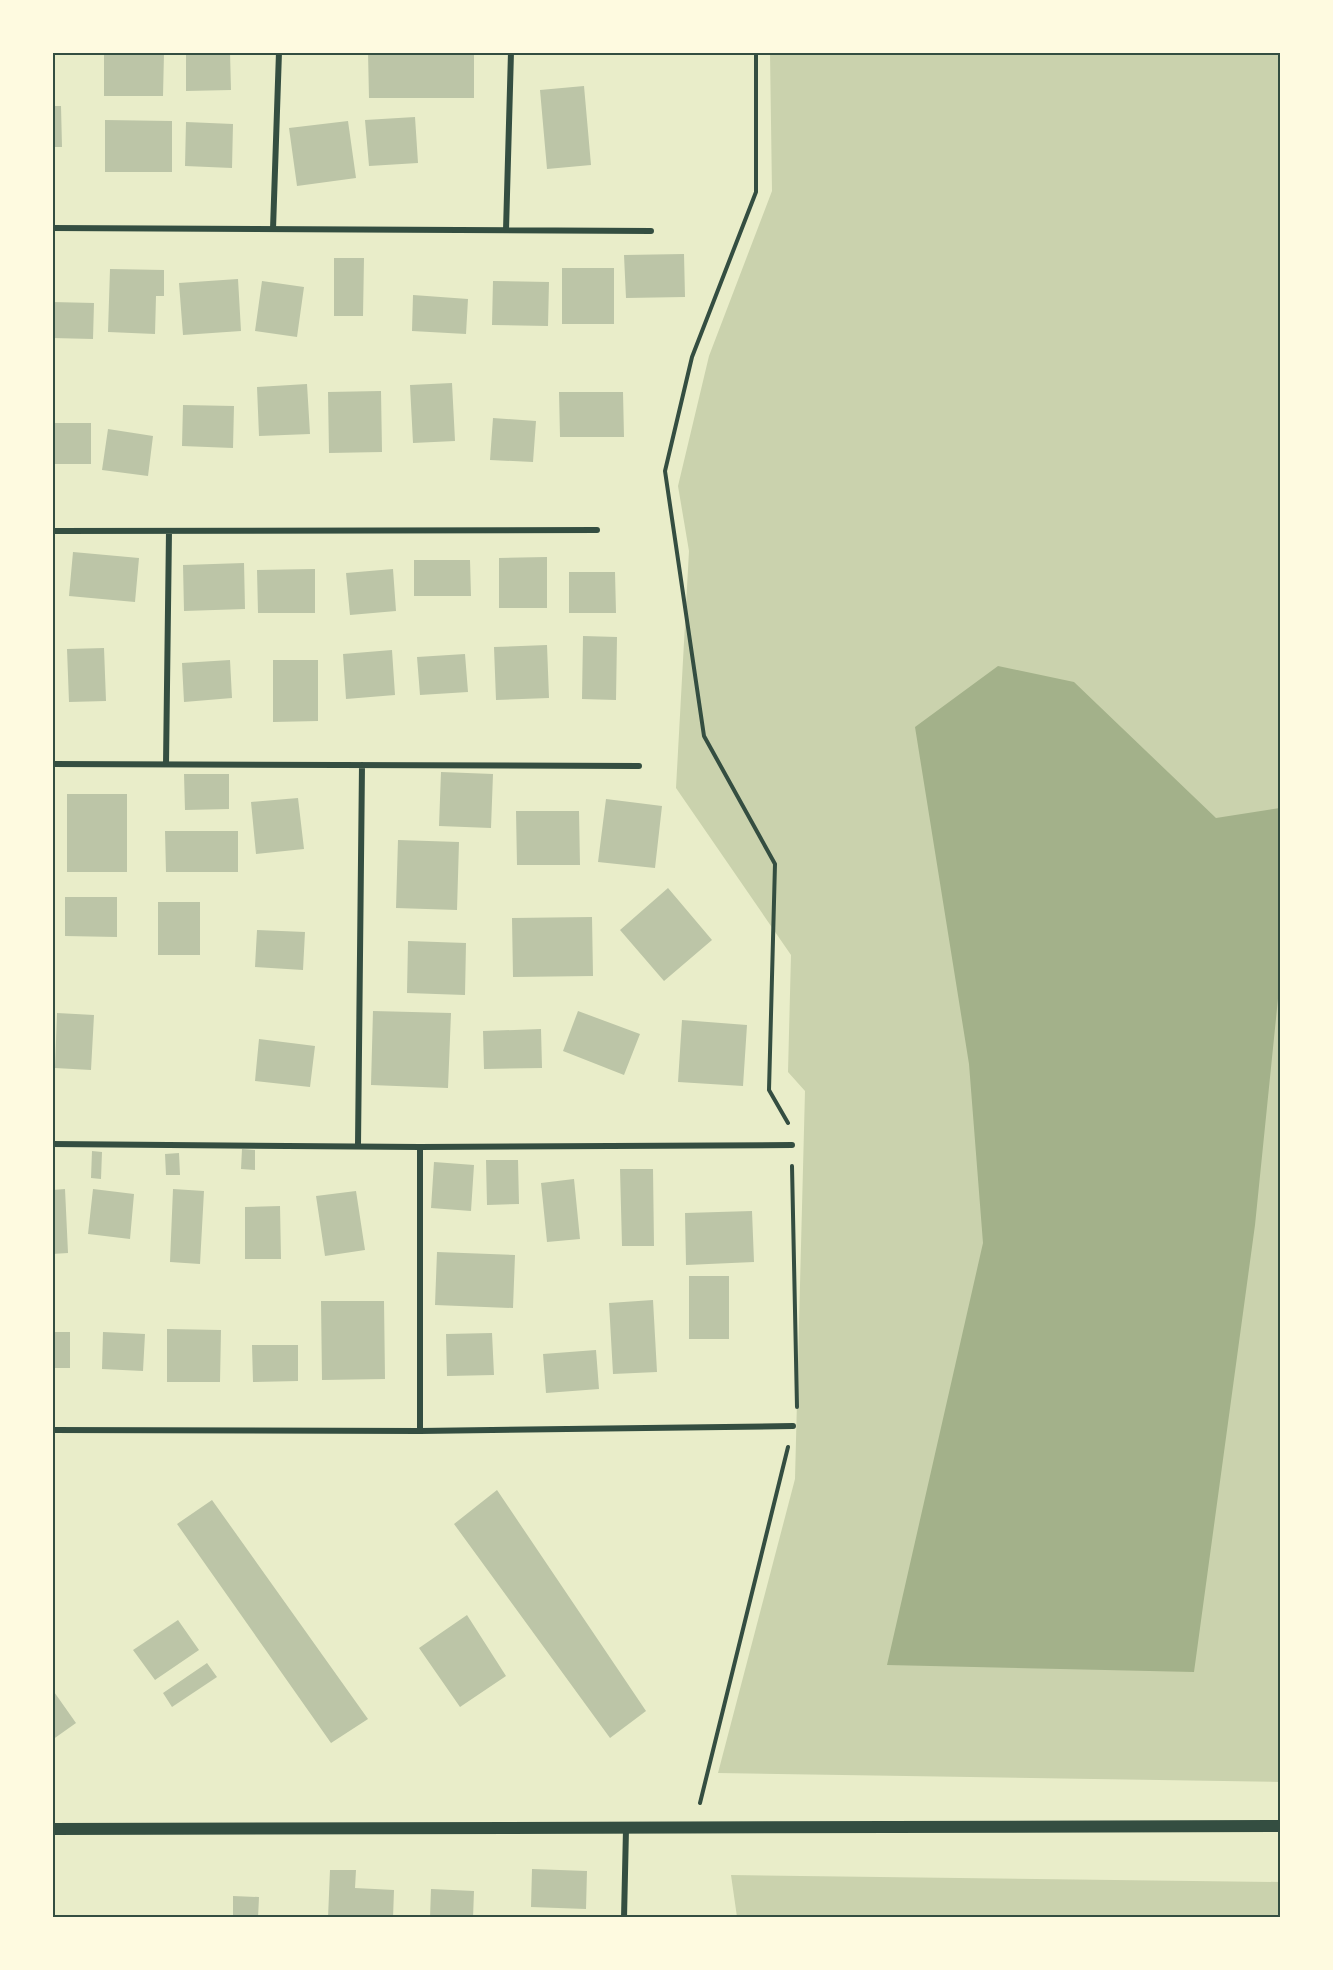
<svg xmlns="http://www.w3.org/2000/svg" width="1333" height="1970" viewBox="0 0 1333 1970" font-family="'Varela Round',sans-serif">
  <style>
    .green { fill: #cad2ad }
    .water { fill: #a3b18a }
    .building { fill: #bcc5a7 }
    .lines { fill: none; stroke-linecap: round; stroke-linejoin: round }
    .path { stroke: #344e41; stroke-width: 4 }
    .minor { stroke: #344e41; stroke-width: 6 }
    .secondary { stroke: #344e41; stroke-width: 12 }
    .neatline { fill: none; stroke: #344e41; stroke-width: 2 }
  </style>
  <rect width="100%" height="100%" fill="#e9edc9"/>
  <path class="green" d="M770,53H1280V1782L718,1773L795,1479L805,1091L788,1072L791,955L676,788L689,551L678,486L709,356L772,191Z
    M731,1875L1280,1882V1917H737Z"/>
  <path class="water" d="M998,666L1074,682L1216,818L1280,808V979L1255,1225L1194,1672L887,1665L983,1243L969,1064L915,727Z"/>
  <path class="building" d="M104,52L164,53L163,96H104Z
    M226,52H230L231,90L186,91V53Z
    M368,52H474V98H369Z
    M584,86L591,165L547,169L540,90Z
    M52,106H61L62,147H52Z
    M415,117L418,163L369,166L365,120Z
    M105,120L172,121V172H105Z
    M348,121L356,178L297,186L289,128Z
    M186,122L233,124L232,168L185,166Z
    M684,254L685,297L626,298L624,255Z
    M334,258H364L363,316H334Z
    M562,268H614V324H562Z
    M110,269L164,270V296H156L155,334L108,332Z
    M238,279L241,331L183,335L179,283Z
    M262,281L304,287L297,337L255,331Z
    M493,281L549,282L548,326L492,325Z
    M413,295L468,299L466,334L412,331Z
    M52,302L94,303L93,339L52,338Z
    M452,383L455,441L413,443L410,385Z
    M307,384L310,434L259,436L257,387Z
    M381,391L382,452L329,453L328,392Z
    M559,392H623L624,437H560Z
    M183,405L234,406L233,448L182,446Z
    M493,418L536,421L533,462L490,460Z
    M52,423H91V464H52Z
    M108,429L153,436L148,476L102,470Z
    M73,552L139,558L135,602L69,596Z
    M547,557V608H499V558Z
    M414,560H470L471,596H414Z
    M244,563L245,609L184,611L183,565Z
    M315,569V613H258L257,570Z
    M393,569L396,611L350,615L346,573Z
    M569,572H615L616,613H569Z
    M583,636L617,637L616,700L582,699Z
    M547,645L549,698L496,700L494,647Z
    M104,648L106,701L69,702L67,649Z
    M392,650L395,695L346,699L343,654Z
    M465,654L468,692L420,695L417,657Z
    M230,660L232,698L184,702L182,663Z
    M273,660H318V721L273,722Z
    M441,772L493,774L491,828L439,826Z
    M184,774H229V809L185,810Z
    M67,794H127V872H67Z
    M298,798L304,849L256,854L251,802Z
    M606,799L662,806L655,868L598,862Z
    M516,811H579L580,865H517Z
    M165,831H238V872H166Z
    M398,840L459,842L457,910L396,908Z
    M668,888L712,940L664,981L620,930Z
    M65,897H117V937L65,936Z
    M158,902H200V955H158Z
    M592,917L593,976L513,977L512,918Z
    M257,930L305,932L303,970L255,967Z
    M408,941L466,943L465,995L407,993Z
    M373,1011L451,1013L448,1088L371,1085Z
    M578,1011L640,1034L624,1075L563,1051Z
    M57,1013L94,1015L91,1070L55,1068Z
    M682,1020L747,1025L743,1086L678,1082Z
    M541,1029L542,1068L484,1069L483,1031Z
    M259,1039L315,1046L310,1087L255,1081Z
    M242,1149L255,1150V1170L241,1169Z
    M92,1151L102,1152L101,1179L91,1178Z
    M179,1153L180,1175H166L165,1154Z
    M486,1160H518L519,1204L487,1205Z
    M434,1162L474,1165L471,1211L431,1208Z
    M620,1169H653L654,1246H622Z
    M574,1179L580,1239L547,1242L541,1183Z
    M65,1189L68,1253L52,1254V1190Z
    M93,1189L134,1194L130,1239L88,1234Z
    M173,1189L204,1191L200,1264L170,1262Z
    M356,1191L365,1250L325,1256L316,1196Z
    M280,1206L281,1259H245V1207Z
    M752,1211L754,1262L686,1265L685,1213Z
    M437,1252L515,1255L513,1308L435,1305Z
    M689,1276H729V1339H689Z
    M653,1300L657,1372L613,1374L609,1303Z
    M321,1301H384L385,1379L322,1380Z
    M167,1329L221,1330L220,1382H167Z
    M52,1332H70V1368H52Z
    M103,1332L145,1334L143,1371L102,1369Z
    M492,1333L494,1375L447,1376L446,1334Z
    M252,1345H298V1381L253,1382Z
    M596,1350L599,1389L546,1393L543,1354Z
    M497,1490L646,1711L610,1738L454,1524Z
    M212,1500L368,1719L331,1743L177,1524Z
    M467,1615L506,1676L460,1707L419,1648Z
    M178,1620L199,1650L155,1680L133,1650Z
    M207,1663L217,1677L172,1707L163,1693Z
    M52,1689L76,1723L52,1740Z
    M532,1869L587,1871L586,1909L531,1907Z
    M330,1870H356L355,1888L394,1890L393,1918H328Z
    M431,1889L474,1891L473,1918H430Z
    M233,1896L259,1897L258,1918H233Z"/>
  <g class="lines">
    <path class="path" d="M756,52V192L692,357L665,471L704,736L775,864L769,1090L788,1123
      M792,1166L797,1407
      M700,1803L788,1447"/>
    <path class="minor" d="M52,228L651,231
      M273,229L279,52
      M506,230L511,52
      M52,531L597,530
      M52,764L639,766
      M166,764L169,531
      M52,1144L420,1147L792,1145
      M358,1146L362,765
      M52,1430L420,1431L793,1426
      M420,1431V1147
      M624,1918L626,1829"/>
    <path class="secondary" d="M52,1829L1280,1826"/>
  </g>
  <rect width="1333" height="1970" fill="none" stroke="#fefae0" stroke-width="108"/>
  <rect x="54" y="54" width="1225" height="1862" class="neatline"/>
</svg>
